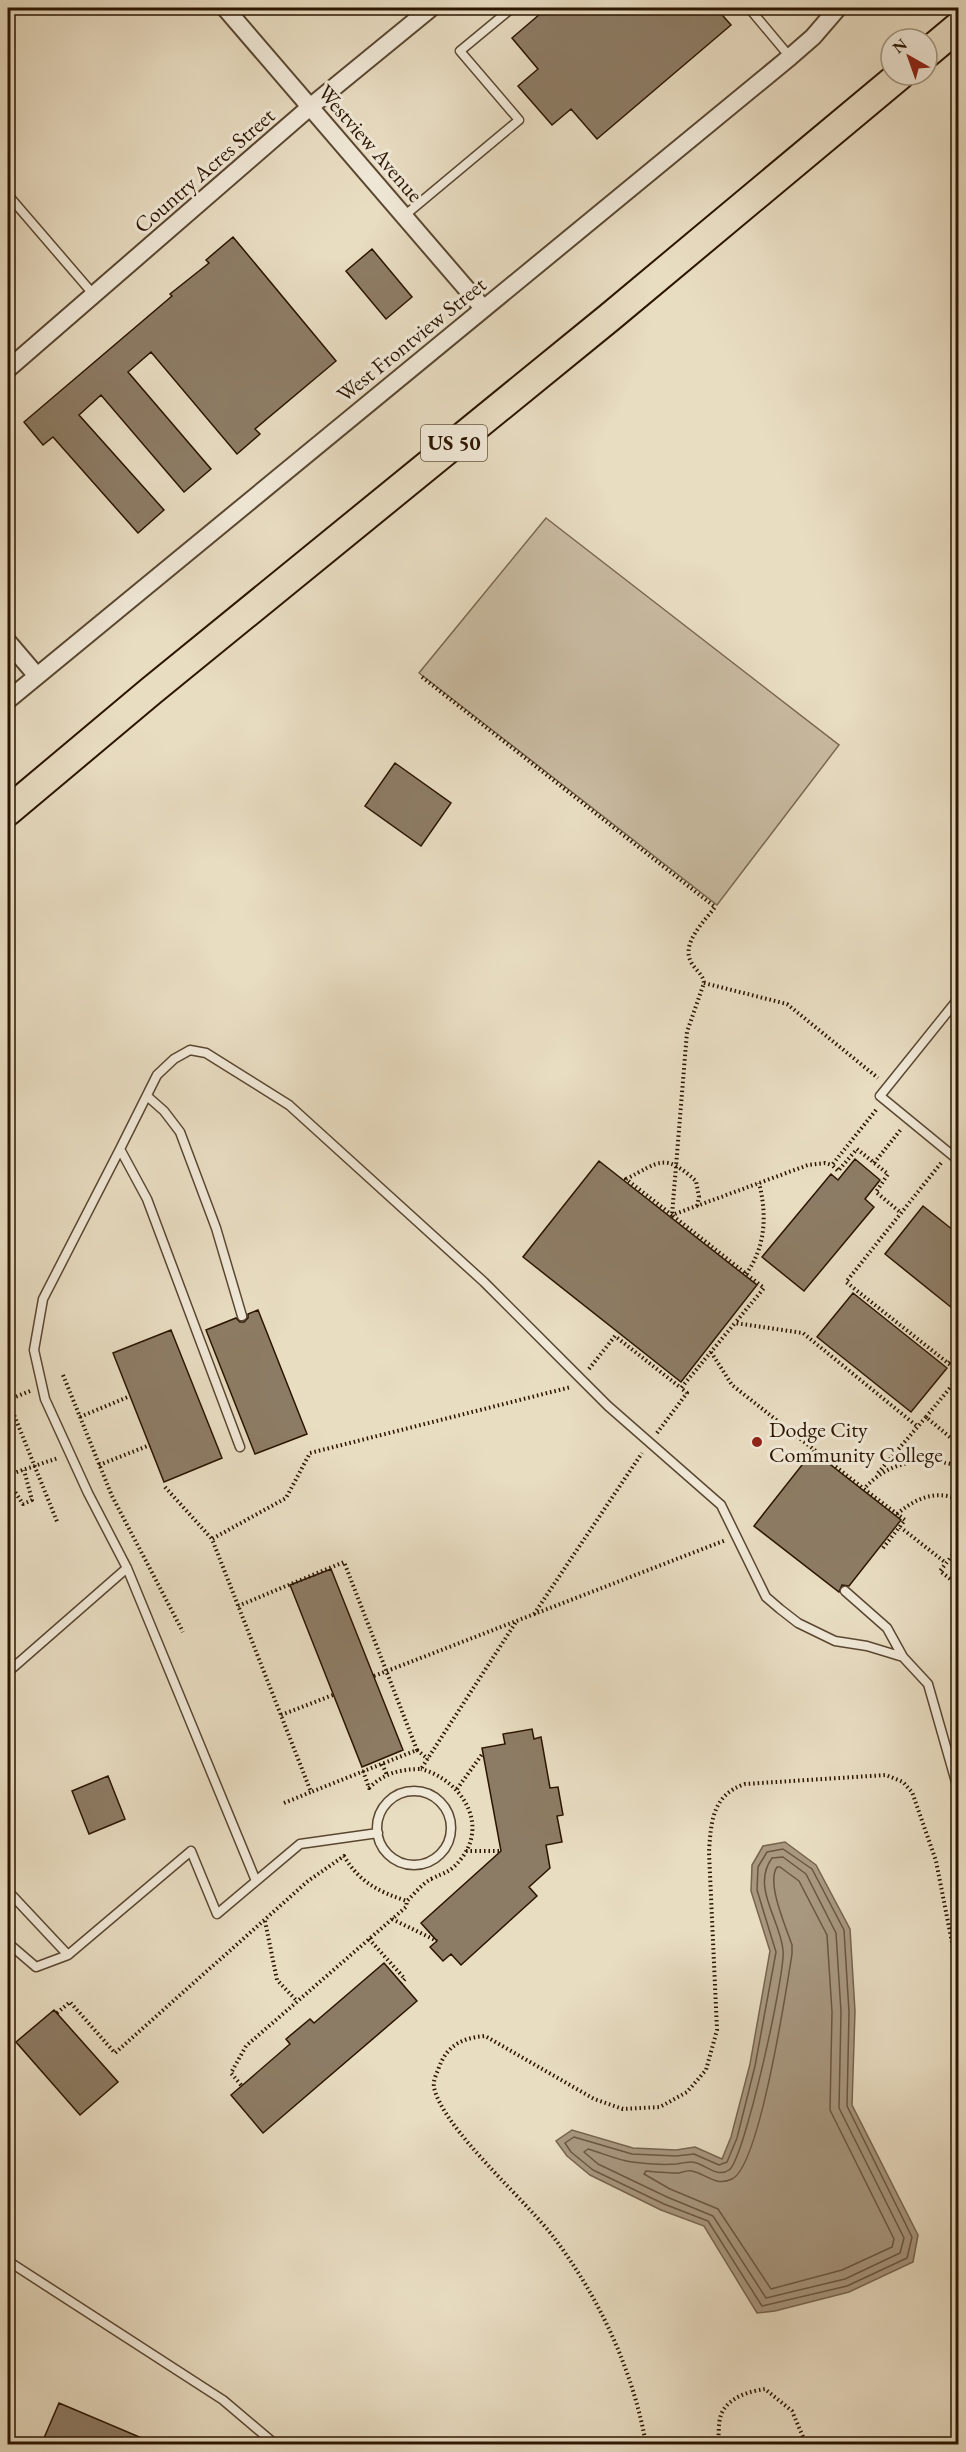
<svg xmlns="http://www.w3.org/2000/svg" width="966" height="2452" viewBox="0 0 966 2452" font-family="'EB Garamond',serif">
  <style>
    .green { fill: #c8baa0; stroke: #7a6850; stroke-width: 1.5 }
    .water { fill: #a89880; stroke: #76644d; stroke-width: 1.5 }
    .lines { fill: none; stroke-linecap: round; stroke-linejoin: round }
    .shore { stroke: #6a5640; stroke-width: 1.5 }
    .building { fill: #8d7c65; stroke: #2b1501; stroke-width: 1.5 }
    .service-casing { stroke: #5a4731; stroke-width: 11 }
    .minor-casing { stroke: #5a4731; stroke-width: 20 }
    .trunk-casing { stroke: #2b1501; stroke-width: 32 }
    .path { stroke: #2b1501; stroke-width: 4; stroke-dasharray: 1.5 3; stroke-linecap: butt }
    .service { stroke: #f0e8d7; stroke-width: 8 }
    .minor { stroke: #f0e8d7; stroke-width: 16 }
    .trunk { stroke: #e8dcc1; stroke-width: 28 }
    .poi-dot { fill: #8f2418; stroke: #f0e8d7; stroke-width: 2 }
    .labels { text-anchor: middle; stroke-width: 6; stroke-linejoin: round; paint-order: stroke }
    .shield { fill: #f0e8d7; stroke: #665441; stroke-width: 1.5 }
    .shield-label { font-size: 21px; font-weight: bold; fill: #2b1501 }
    .street-label { font-size: 22px; fill: #2b1501; stroke: #f0e8d7 }
    .poi-label { font-size: 22px; fill: #2b1501; stroke: #f0e8d7; text-anchor: start }
  </style>
  <rect width="100%" height="100%" fill="#e8dcc1"/>
  <filter id="stains"><feTurbulence type="fractalNoise" baseFrequency=".00333" numOctaves="4"/><feColorMatrix values="0 0 0 0 .2 0 0 0 0 .09 0 0 0 0 .02 0 0 0 .5 -.17"/></filter>
  <radialGradient id="worn" r=".72"><stop offset=".6" stop-color="#630" stop-opacity="0"/><stop offset="1" stop-color="#630" stop-opacity=".3"/></radialGradient>
  <path class="green" d="M546,518L839,745L717,905L419,673Z"/>
  <path class="water" d="M785,1842L816,1865L850,1929L855,2011L852,2105L918,2235L913,2262L849,2292L775,2311L757,2313L704,2226L661,2210L590,2175L567,2156L556,2141L572,2130L633,2148L676,2150L695,2147L722,2159L731,2137L750,2064L770,1951L751,1891L752,1865L763,1846Z"/>
  <g class="lines">
    <path class="shore" d="M783,1849L812,1869L844,1930L849,2012L847,2106L912,2237L907,2258L847,2286L762,2306L708,2221L664,2204L593,2170L571,2152L565,2143L574,2137L632,2154L676,2156L694,2154L719,2165L727,2162L737,2138L755,2066L776,1952L757,1890L758,1867L767,1852Z
      M783,1857L806,1874L836,1933L841,2012L839,2108L904,2238L900,2253L845,2279L766,2298L713,2216L667,2197L598,2164L584,2152L588,2149C602,2153 617,2160 632,2162C646,2164 663,2165 677,2164C682,2163 686,2162 691,2162C704,2162 716,2179 729,2170C744,2161 786,1972 783,1950C780,1919 751,1887 772,1858Z
      M777,1867H780L799,1881L827,1935L832,2012L830,2110L894,2239L892,2247L842,2270L771,2289L718,2209L670,2189L644,2174L646,2171C657,2172 668,2173 679,2173C683,2172 688,2170 692,2171C706,2174 716,2187 732,2179C760,2166 786,1991 792,1954V1945C786,1927 766,1883 777,1867Z"/>
  </g>
  <path class="building" d="M547,8H716L731,25L597,139L571,109L552,125L518,86L538,69L512,38Z
    M233,237L336,361L255,429L260,434L237,454L151,352L128,372L211,469L184,492L101,395L79,415L164,510L138,533L53,437L43,445L24,422L172,296L170,294L209,263L206,260Z
    M372,249L412,297L386,319L346,271Z
    M395,763L451,803L421,846L365,806Z
    M855,1159L880,1180L865,1199L874,1207L804,1291L762,1257L831,1174L838,1180Z
    M599,1161L757,1285L681,1382L523,1257Z
    M923,1206L958,1234V1300L952,1308L885,1254Z
    M853,1293L947,1368L911,1412L817,1337Z
    M258,1310L307,1434L255,1454L206,1330L236,1318L240,1322H244L248,1318V1314Z
    M171,1330L222,1458L164,1482L113,1353Z
    M813,1451L901,1520L849,1586L842,1585L839,1592L754,1526Z
    M331,1569L403,1750L362,1767L290,1585Z
    M532,1729L534,1739L541,1737L550,1788L558,1787L563,1815L557,1816L562,1842L546,1845L550,1868L529,1887L537,1896L461,1965L451,1954L443,1961L430,1947L437,1941L421,1923L501,1851L482,1748L505,1744L503,1734Z
    M108,1776L125,1819L89,1834L72,1791Z
    M384,1963L417,2001L263,2133L231,2095L290,2044L286,2039L310,2019L314,2023Z
    M54,2010L118,2082L80,2115L16,2042Z
    M59,2403L156,2444V2445H41Z"/>
  <g class="lines">
    <g class="service-casing">
      <path id="service" d="M749,8L790,57
        M8,195L94,295
        M404,216L519,120L460,51L512,8
        M958,999L880,1096L958,1160
        M147,1096L164,1111L180,1132L216,1228L242,1316
        M120,1149L43,1299L34,1350L45,1399L88,1493L127,1568L256,1881
        M240,1447L147,1199L120,1149L157,1075L174,1059L190,1050L206,1053L289,1105L484,1282L608,1406L721,1505L766,1597L780,1609L798,1623L835,1641L867,1646L903,1657L928,1684L958,1789
        M845,1591L887,1628L903,1657
        M8,1672L127,1568
        M377 1828a37 37 0 1 1 74 0a37 37 0 1 1-74 0Z
        M8,1891L68,1955L191,1851L217,1914L300,1844L378,1833
        M8,1943L36,1967L68,1955
        M8,2261L223,2400L275,2444"/>
    </g>
    <g class="minor-casing">
      <path id="minor" d="M225,8L483,308
        M8,369L310,107L431,8
        M8,642L37,676
        M8,700L790,57L813,37L838,8"/>
    </g>
    <g class="trunk-casing">
      <path id="trunk" d="M927,53L958,27
        M8,811L151,691L610,317L900,75"/>
    </g>
    <path class="path" d="M422,677L715,907C704,922 681,943 691,962C695,970 703,974 704,983L687,1032L672,1215L764,1288L735,1323
      M704,983L787,1004L878,1078
      M876,1110L832,1165L838,1171L857,1149L888,1174L876,1192L901,1213
      M874,1163L902,1128
      M941,1163L846,1282L958,1371
      M697,1206L699,1197L696,1181C664,1152 660,1162 626,1179L672,1215L808,1165L825,1163L832,1165
      M746,1274C766,1247 767,1214 759,1183
      M711,1352L732,1385L864,1489
      M949,1363L958,1351
      M589,1369L615,1336L681,1388
      M63,1375L112,1496L183,1632
      M30,1391L8,1400L58,1524
      M80,1417L130,1396
      M926,1417L958,1378
      M657,1433L687,1393L681,1388L735,1323L803,1333L918,1427
      M99,1465L150,1445
      M878,1473L926,1417L958,1444
      M8,1475L58,1458
      M8,1481L23,1504L32,1500L24,1470
      M165,1487L212,1539
      M897,1514C916,1498 935,1490 958,1499
      M900,1527L946,1563
      M883,1548L905,1520L864,1489C887,1462 922,1456 955,1465L958,1461
      M958,1548L940,1571L958,1585
      M238,1606L344,1562L417,1750L311,1792
      M534,1614L642,1453
      M374,1676L726,1540
      M281,1715L333,1695
      M417,1750L428,1759
      M382,1764L387,1775
      M363,1771L369,1788C384,1773 401,1769 421,1769L516,1622
      M457,1789L483,1753
      M284,1803L311,1792L212,1539L286,1498L310,1453L571,1387
      M466,1851H501
      M392,1919L437,1941
      M265,1921L277,1980L297,2001
      M369,1939L405,1979L401,1983
      M57,2013L70,2002L115,2053L308,1881L344,1856C359,1882 379,1892 407,1901C414,1894 422,1884 431,1879C445,1872 450,1873 461,1859C490,1822 459,1779 421,1769
      M241,2085L231,2073L246,2046L406,1907L407,1901
      M646,2444C633,2371 600,2299 555,2239C527,2201 442,2128 434,2087C433,2081 436,2075 438,2070C446,2046 461,2038 485,2036L594,2099L623,2109L660,2107L687,2092L706,2070L717,2030L709,1852C711,1822 712,1795 745,1784L886,1775L903,1782L912,1792L936,1861L958,1973
      M718,2444C719,2436 718,2423 721,2415C727,2398 749,2391 765,2389L792,2411L806,2444"/>
    <use href="#service" class="service"/>
    <use href="#minor" class="minor"/>
    <use href="#trunk" class="trunk"/>
  </g>
  <circle class="poi-dot" cx="757" cy="1442" r="6"/>
  <g class="labels">
    <rect class="shield" x="421" y="425" width="66" height="36" rx="4.5"/>
    <g class="shield-label">
      <text x="454" y="450">US 50</text>
    </g>
    <g class="street-label">
      <text transform="translate(371 143) rotate(49)" y="8">Westview Avenue</text>
      <text transform="translate(204 170) rotate(-41)" y="8">Country Acres Street</text>
      <text transform="translate(411 339) rotate(-39)" y="8">West Frontview Street</text>
    </g>
    <g class="poi-label">
      <text x="769" y="1437">Dodge City<tspan x="769" dy="25">Community College</tspan></text>
    </g>
  </g>
  <rect width="966" height="2452" fill="none" stroke="#e8dcc1" stroke-width="30"/>
  <rect x="9" y="9" width="948" height="2434" fill="none" stroke="#2b1501" stroke-width="3"/>
  <rect x="15" y="15" width="936" height="2422" fill="none" stroke="#2b1501" stroke-width="1.5"/>
  <g transform="translate(909 57) rotate(320)"><circle r="28" fill="#f0e8d7" stroke="#a19481" stroke-width="1.5"/>
  <path d="M0-4.5L10 22L0 15L-10 22Z" fill="#8f2418"/>
  <text y="-9" font-size="16" font-weight="bold" text-anchor="middle" fill="#2b1501">N</text>
  </g>
  <rect width="100%" height="100%" filter="url(#stains)"/>
  <rect width="100%" height="100%" fill="url(#worn)"/>
</svg>
